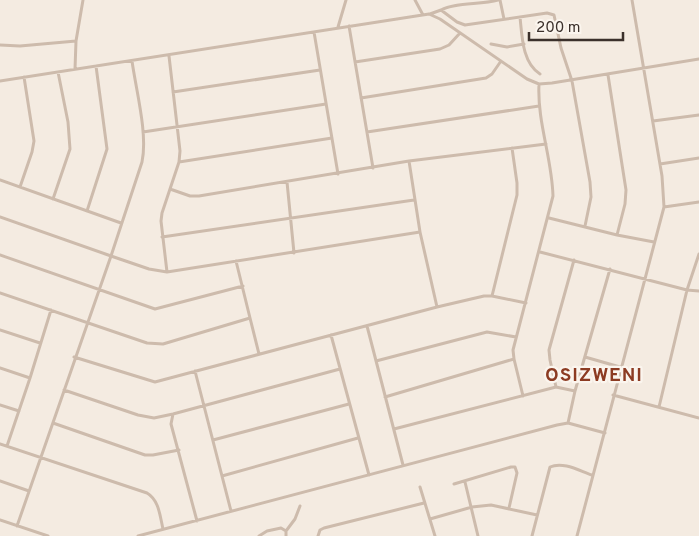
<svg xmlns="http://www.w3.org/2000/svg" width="699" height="536" viewBox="0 0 699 536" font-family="Overpass,sans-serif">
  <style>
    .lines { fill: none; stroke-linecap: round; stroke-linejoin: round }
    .minor { stroke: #cdbbac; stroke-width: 3 }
    .labels { text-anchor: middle; stroke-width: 4.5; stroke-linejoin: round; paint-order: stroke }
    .district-label { font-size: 19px; font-weight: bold; letter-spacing: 1px; fill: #8c3b22; stroke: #fbf5ee }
  </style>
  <rect width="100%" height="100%" fill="#f4ebe1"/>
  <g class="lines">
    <path class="minor" d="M415,0L423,15
      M500,0L504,19
      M441,10C455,2 481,5 498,0
      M430,14L441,10L457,22L465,25L547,13L554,15L561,48L572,81L590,182L591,197L585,226
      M520,17C522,35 522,63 540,74
      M349,26L373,168
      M338,27L346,0
      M314,32L338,174
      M491,44L507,47L524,44
      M0,45L20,46L76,41
      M355,62L440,49L449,45L460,33
      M75,69L76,41L83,0
      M608,75L626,190L625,204L617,235
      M0,81L429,14L440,19L527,79L539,84L552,83L699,59
      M173,92L320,70
      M361,98L486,78L492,74L501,61
      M653,121L699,115
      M143,132L326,104
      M367,132L539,106
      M179,162L332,138
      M660,164L699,158
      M0,180L121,223
      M287,182L294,253
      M20,187L32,152L34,141L24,77
      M170,189L190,196H199L409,161L546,144
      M53,199L70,149L68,122L58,72
      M664,207L699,202
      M87,211L107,149L96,66
      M0,217L111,256L149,269L167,272L420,232L409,161
      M549,218L617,235L654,242
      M420,232L437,307
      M162,237L414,200
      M540,252L687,290L699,291
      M0,255L155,309L243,286
      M167,272L161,221L162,213L179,162L180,151L169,56
      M0,293L147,343L163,344L250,318L236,261
      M492,296L517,195V183L512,148
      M250,318L259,354
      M367,326L403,465
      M0,330L40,343
      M331,335L369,475
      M74,357L155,382L437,307L484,296H492L526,303
      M585,357L620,367
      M376,361L487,332L516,337
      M0,368L30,378
      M195,371L231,511
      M556,387L550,360L549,350L574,260
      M64,390L138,415L154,418L173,414L340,369
      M613,395L699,418
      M523,396L514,359L513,350L553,196C552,158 537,122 539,84
      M385,397L514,359
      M0,405L19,411
      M659,407L687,290L699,254
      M173,414L171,424L197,521
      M53,423L145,455H153L179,450
      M568,423L575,391L610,269
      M394,429L556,387L575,391
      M213,440L349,404
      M0,444L147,493C159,500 160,516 163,529
      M7,446L30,378L51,310
      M222,476L358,438
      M0,481L29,491
      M465,482L478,536
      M454,484L511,467H515L517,473L509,508
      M420,487L435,536
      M430,519L472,507L491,505L537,515
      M0,520L48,536
      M17,526L111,256L142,162C148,134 136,90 132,61
      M286,531L295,519L300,506
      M138,536L557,425L568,423L605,433
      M259,536L267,531L281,528L286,531V536
      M318,536L320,530L324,528L424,503
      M532,536L550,467C563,461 580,471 592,475
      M577,536L664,207L662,176L632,0"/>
  </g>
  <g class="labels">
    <g class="district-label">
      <text x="594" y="381">OSIZWENI</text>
    </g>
  </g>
  <path d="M529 32v8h94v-8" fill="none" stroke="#3b302b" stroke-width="2.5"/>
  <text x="536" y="32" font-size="15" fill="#3b302b" stroke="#fbf5ee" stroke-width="4" paint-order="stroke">200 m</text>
</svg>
